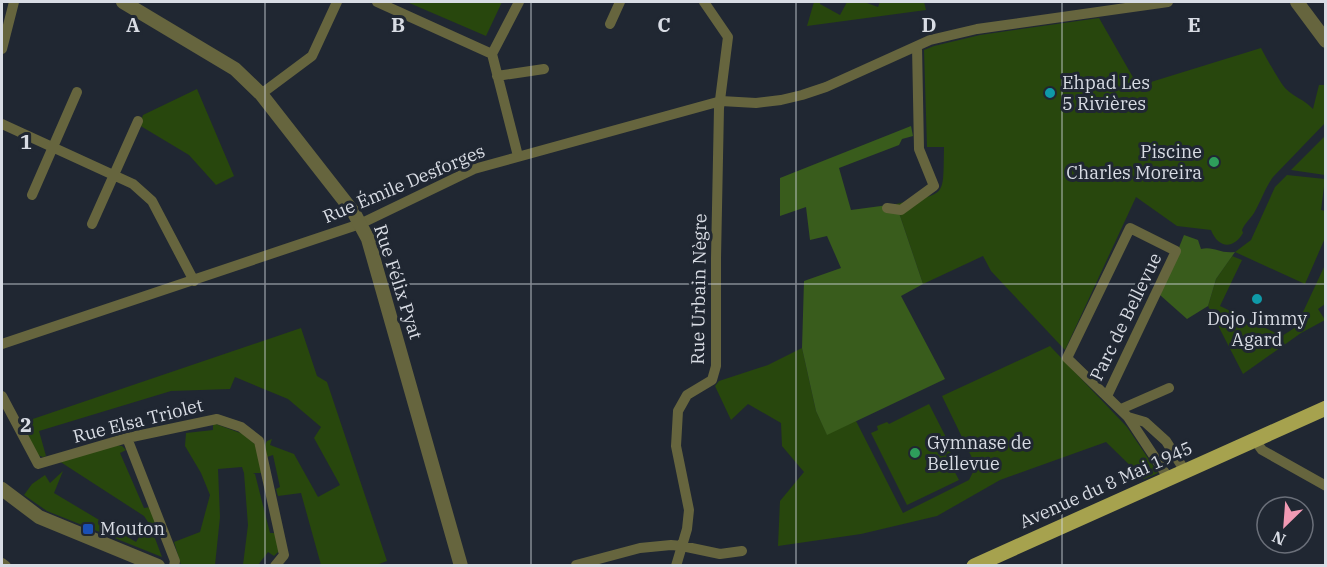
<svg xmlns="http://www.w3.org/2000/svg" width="1327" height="567" viewBox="0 0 1327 567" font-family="'IBM Plex Serif',serif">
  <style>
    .green { fill: #28470d }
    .forest { fill: #395c1c }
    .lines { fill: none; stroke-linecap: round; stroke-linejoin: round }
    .minor { stroke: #66653e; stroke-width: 10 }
    .tertiary { stroke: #66653e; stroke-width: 14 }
    .primary { stroke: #a6a24e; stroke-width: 15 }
    .grid { fill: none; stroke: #d8dce4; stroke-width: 1.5; stroke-opacity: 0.55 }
    .culture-dot { fill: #0f9aa8; stroke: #202732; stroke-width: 2 }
    .leisure-dot { fill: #2e9e5b; stroke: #202732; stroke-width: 2 }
    .transit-dot { fill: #1a4fb4; stroke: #202732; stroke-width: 2 }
    .labels { text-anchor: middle; stroke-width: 6; stroke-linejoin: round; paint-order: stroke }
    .poi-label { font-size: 18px; fill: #d8dce4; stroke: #202732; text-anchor: start }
    .street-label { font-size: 18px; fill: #d8dce4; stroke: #202732 }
    .grid-label { font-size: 20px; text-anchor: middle; font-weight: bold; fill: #d8dce4; stroke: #202732; stroke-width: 6; stroke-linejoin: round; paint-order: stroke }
  </style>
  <rect width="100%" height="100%" fill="#202732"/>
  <path class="green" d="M407,2H502L486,36Z
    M814,2H820V4L840,15L847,2H864L878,7L880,2H924L926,10L807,26Z
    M1099,18L1138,86L1261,48C1265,56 1282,86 1286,89C1294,97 1305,100 1313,109L1319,85H1325V123L1273,177C1265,188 1261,201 1254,213C1250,219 1245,223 1242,230L1243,233C1233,250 1218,248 1211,230L1177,226L1136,197L1065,350L991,271L983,256L923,284L896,204C947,192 943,200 944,147H927L924,50L934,46L980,35Z
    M197,89L234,176L216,185L189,155L139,125L143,115Z
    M1325,136V175L1291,170Z
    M1287,175L1325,179L1321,210L1325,211V238L1305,284L1235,252L1251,240L1275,187Z
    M1232,256L1242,260L1220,306L1282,336L1296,327L1325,265V304L1318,309L1325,320L1301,333L1243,374L1208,306L1216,279Z
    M301,328L317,376L327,382L387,561L376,565H321L301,493L278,496L276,489L280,487L273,455L267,457L265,445L267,441L272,439L270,445L294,454L318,497L340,485L314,438L321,427L288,399L235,377L230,389L171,391L39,431L46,456L43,457L37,455L21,423Z
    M1050,346L1127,427L1158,473L1144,479L1106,442L1000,480L937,516L861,534L778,546L780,501L804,472L782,446L781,423L748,404L731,420L715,386L719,381L768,365L802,348L816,411L827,434L856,421L903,513L969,480L976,466L942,396Z
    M929,404L953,451L946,455L959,480L907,505L871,433L878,430L877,426L887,422L889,424Z
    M213,423L243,434L256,445L262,473H253L255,474L270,533H277L280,550L274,556L268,552L258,565H243L248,525L244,473L242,467L218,469L220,517L215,565H181L174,542L200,532L210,495L201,473L185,446L186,433L213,430Z
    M116,445L122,446L126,450L120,453L144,508L151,507L158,523L150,525L162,557L47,511L24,495L32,484L45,475L50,483L63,471L54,493L136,542L148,522L144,516L59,461Z"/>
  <path class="forest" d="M911,126L913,136L902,139L899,145L839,168L851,210L896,204L923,284L901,296L945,379L827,435L816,411L802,348L804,281L841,268L827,236L810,240L806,207L780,216V178Z
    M1184,235L1198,240L1201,249C1214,246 1220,254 1235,252L1216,279L1208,306L1187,319L1160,295Z"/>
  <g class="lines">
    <path class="minor" d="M377,2L492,54
      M610,24L620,2
      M2,49L14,2
      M492,54L518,156
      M492,54L519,2
      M497,76L544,69
      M261,94L312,56L337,2
      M2,124L133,184L152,201L194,281
      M32,195L77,92
      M887,208L901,210L934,186L919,149L917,46
      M92,224L138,121
      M2,344L360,224L474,169L721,101L756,103L781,100L802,95L826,87L930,40L977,29L1168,2
      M2,396L38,464L127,438L217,419L241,427L259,441L284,555L275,566
      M1107,396L1176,251L1130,228L1067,358L1128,417L1169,479
      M1121,409L1169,388
      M1128,417L1145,422L1166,441L1185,471
      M127,438L175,561L174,566
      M1254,439L1262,450L1326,486
      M2,563L6,566
      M576,565L640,548L671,545L682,546L720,554L742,551
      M676,566L687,529L689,510L676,446L678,411L687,395L712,380L716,366V258L719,108L728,37L704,2"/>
    <path class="tertiary" d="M123,2L235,69L261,94L354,213L368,239L461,566
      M1297,2L1326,41
      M2,489L39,517L158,566"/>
    <path class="primary" d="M974,566L1326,408"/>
  </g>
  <path class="grid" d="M265,2V566M531,2V566M796,2V566M1062,2V566M2,284H1326"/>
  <g class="culture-dot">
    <circle cx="1050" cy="93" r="6"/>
    <circle cx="1257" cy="299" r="6"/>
  </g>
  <g class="leisure-dot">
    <circle cx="1214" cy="162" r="6"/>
    <circle cx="915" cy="453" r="6"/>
  </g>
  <rect class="transit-dot" x="82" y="523" width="12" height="12" rx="3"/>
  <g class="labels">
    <g class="poi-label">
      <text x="1062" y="89">Ehpad Les<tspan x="1062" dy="21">5 Rivières</tspan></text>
      <text x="1202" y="158" text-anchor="end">Piscine<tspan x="1202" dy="21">Charles Moreira</tspan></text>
      <text x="1257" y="325" text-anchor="middle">Dojo Jimmy<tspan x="1257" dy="21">Agard</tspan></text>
      <text x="927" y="449">Gymnase de<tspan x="927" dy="21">Bellevue</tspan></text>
      <text x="100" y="535">Mouton</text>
    </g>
    <g class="street-label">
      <text transform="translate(404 184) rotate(-23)" y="6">Rue Émile Desforges</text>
      <text transform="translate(398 282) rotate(72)" y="6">Rue Félix Pyat</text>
      <text transform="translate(699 289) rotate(-89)" y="6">Rue Urbain Nègre</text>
      <text transform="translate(1126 317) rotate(-64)" y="6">Parc de Bellevue</text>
      <text transform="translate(138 421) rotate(-14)" y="6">Rue Elsa Triolet</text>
      <text transform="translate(1106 485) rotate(-24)" y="6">Avenue du 8 Mai 1945</text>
    </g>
  </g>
  <g class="grid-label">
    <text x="133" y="32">A</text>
    <text x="398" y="32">B</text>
    <text x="664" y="32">C</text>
    <text x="929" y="32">D</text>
    <text x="1194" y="32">E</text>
    <text x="26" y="149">1</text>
    <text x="26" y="432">2</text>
  </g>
  <rect width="1327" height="567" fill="none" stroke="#d8dce4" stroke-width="6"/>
  <g transform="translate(1285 525) rotate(205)"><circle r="28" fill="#202732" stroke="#6a6f79" stroke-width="1.5"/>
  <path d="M0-4.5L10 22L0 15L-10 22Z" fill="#f19ab4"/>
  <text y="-9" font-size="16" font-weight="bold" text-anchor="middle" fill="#d8dce4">N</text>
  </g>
</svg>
